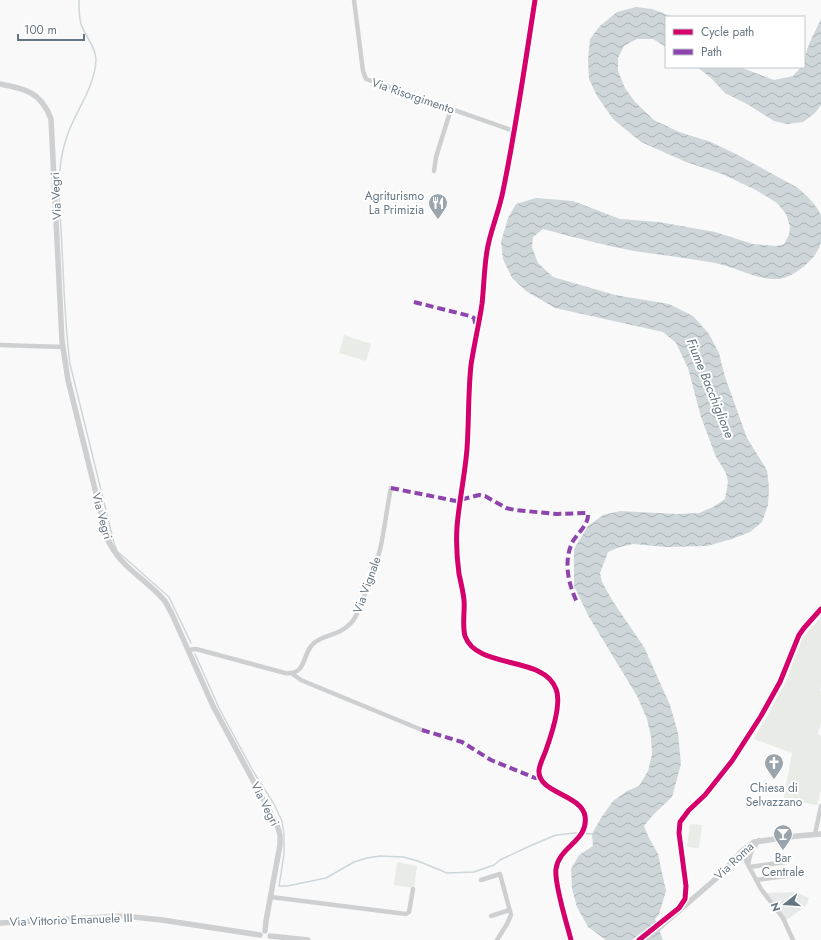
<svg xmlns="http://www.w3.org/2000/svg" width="821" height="940" viewBox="0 0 821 940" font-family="Jost,sans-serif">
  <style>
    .built { fill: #e8e9e9 }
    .green { fill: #e8ebe6 }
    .water { fill: url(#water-waves) }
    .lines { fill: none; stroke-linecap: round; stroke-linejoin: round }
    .stream { stroke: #ced6d9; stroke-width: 1.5 }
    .minor { stroke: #cecfd0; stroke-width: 4.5 }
    .tertiary { stroke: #cecfd0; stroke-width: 5.5 }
    .quiet { stroke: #8e44ad; stroke-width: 4; stroke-dasharray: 8 4; stroke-linecap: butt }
    .cycleway-casing { stroke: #fff; stroke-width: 8 }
    .cycleway { stroke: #d6006c; stroke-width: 5 }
    .labels { text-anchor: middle; stroke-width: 4; stroke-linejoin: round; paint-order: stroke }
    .street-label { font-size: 12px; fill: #657683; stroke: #fff }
    .poi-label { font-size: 12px; fill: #657683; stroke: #fff }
    .water-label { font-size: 13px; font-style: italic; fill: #60757c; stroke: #fff }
  </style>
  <defs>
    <pattern id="water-waves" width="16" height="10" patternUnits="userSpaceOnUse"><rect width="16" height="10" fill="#ced6d9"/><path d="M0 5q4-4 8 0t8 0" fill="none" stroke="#abb2b5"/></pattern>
  </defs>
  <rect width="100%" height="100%" fill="#f9f9f9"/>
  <path class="built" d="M796,892L809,898L806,906L785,921L765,893Z"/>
  <path class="green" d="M344,335L371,344L366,361L339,353Z
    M821,617V686L820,690L821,693V722L818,734L821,736V791L817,805L786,800L784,797L792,753L754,739L787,680L792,664L803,637Z
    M690,824L702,825L699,848L687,847Z
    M397,862L417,866L414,888L394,885Z"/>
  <path class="water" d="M636,7L652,9L673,17H666V47L653,39H637L624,46L618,58V71L625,88L635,102L654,120L679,132L711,142L738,155L798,188C805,194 819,207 821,216C821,224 821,232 821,240C821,256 792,280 776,279C755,279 735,267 715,263C688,258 661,255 634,251C603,245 573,237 543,229L533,237L532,247L538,263L553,277L615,295L669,304L693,316L709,334L719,353L725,377L747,438L767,470L769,488L768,505L762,522L750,532L732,539L707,546L666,547L633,544L620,547L608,552L600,573L602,582L612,600L644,647L670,705L678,733L681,764L672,797L652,816L644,826L648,836L658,854L666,891L659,914L655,919L663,940H648L642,932L632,940H606L588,927L577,907L572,889L571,869L579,855L593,846L592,834L601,818L613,801L627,791L639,786L648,771L652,754L651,737L647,719L637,696L589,617L574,586V549L588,526L603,515L620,511L677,514L699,513L713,507L725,499L728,482L726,473L716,457L701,417L688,368L676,343L663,332L555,308L526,291L512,278L503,259L501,242L508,218L516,204L536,198L573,201L620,219L659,222L715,232L753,244L776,246L784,244L789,235L790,227L786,214L777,203L754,189L722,174L686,162L641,142L613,119L597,96L589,79L588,60L590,39L600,26L617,12Z
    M821,19V105L815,113L803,122L787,124L774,121L747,104L725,93L711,78L697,67H740L774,80L793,76L801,67H804C804,50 814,34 821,19Z"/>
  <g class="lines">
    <path class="stream" d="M79,0C79,8 79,17 81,24C85,36 96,47 96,60C95,84 80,105 71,126C67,135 64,145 62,155C56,185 61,218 62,249C64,287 65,326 70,364L114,543L117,551L169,597L191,643
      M195,654L219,708L253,771L274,804L282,821L284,834V854L279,886H287L326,878L354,862L367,858L380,856L403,857L418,861L447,873L474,872L494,865L500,860L532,845L556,835L575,833L594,834"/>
    <path class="minor" d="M354,0L363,71L366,79L514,131
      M434,171L436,157L451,109
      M0,345L63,347
      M189,650L196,649L285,673C308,675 301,654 314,643C324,634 339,636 351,623C357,617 359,608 362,601C370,583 377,564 381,545C385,526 387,507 391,488
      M291,673L301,680L308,683L422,730
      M815,834L821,806
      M740,853L744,857L761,889L783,918L793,940
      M748,865L751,852L759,840
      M749,867L786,862
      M481,880L500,874L511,915L507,924L497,940
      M756,880L793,875
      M271,897L406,914L409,912L413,889
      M491,916L510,910"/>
    <path class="tertiary" d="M0,84C26,89 41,92 51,119L62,341L68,380L107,538C121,569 143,576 164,600C167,604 169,609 172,614L213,706L277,825L280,835V845L266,921L265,931
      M0,923L124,916L162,920L260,935
      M270,936L308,940
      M645,940L718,877L743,850L754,842L797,836L821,834"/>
    <path class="quiet" d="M414,302L470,316L474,318L476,327
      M391,488L456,501L479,495L485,496L506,508L515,510L557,514L586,513L588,514C589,524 578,533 573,541C563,560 568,584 577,602
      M422,730L462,742L491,760L535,778H541"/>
    <g class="cycleway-casing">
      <path id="cycleway" d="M535,0C525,64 516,128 503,191C499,212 490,231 487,251C484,269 484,286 482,304C479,324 474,345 471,365C468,393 469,421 467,449C465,475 459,501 457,527C456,542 457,559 459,574C461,583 463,591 464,600C465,611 462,625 465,636C477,670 544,655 556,689C562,703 551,736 546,750C544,756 540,763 539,770C537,793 581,794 585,816C589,841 559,846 556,869C554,884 567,924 571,940
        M639,940L679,908L685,899L686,886L679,833L680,822L689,810L705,795L732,761L761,716L780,682L799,635L804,628L821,609"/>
    </g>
    <use href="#cycleway" class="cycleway"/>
  </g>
  <defs>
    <g id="restaurant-pin" transform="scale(1)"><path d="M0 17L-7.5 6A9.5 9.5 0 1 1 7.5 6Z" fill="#99a4ac" stroke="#fff"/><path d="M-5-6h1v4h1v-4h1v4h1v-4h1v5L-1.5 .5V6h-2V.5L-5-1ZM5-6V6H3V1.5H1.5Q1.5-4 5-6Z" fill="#fff"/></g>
    <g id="church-pin" transform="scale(1)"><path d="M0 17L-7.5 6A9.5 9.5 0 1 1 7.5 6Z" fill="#99a4ac" stroke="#fff"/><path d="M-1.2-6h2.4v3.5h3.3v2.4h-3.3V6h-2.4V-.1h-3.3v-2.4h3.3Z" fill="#fff"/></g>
    <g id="bar-pin" transform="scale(1)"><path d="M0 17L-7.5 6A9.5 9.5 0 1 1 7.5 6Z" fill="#99a4ac" stroke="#fff"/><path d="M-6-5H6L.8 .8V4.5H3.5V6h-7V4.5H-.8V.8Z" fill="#fff"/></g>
  </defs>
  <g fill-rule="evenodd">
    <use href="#restaurant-pin" x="438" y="203"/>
    <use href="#church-pin" x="774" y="763"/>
    <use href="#bar-pin" x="783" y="834"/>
  </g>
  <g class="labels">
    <g class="street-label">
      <text transform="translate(413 96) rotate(19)" y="4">Via Risorgimento</text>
      <text transform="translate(56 196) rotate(-93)" y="4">Via Vegri</text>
      <text transform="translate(102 516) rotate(75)" y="4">Via Vegri</text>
      <text transform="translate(367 585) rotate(-70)" y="4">Via Vignale</text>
      <text transform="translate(265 804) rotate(63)" y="4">Via Vegri</text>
      <text transform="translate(734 861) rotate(-43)" y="4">Via Roma</text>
      <text transform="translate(71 920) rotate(-2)" y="4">Via Vittorio Emanuele III</text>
    </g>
    <g class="poi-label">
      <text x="424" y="200" text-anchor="end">Agriturismo<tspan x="424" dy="14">La Primizia</tspan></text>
      <text x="774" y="792">Chiesa di<tspan x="774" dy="14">Selvazzano</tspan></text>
      <text x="783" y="862">Bar<tspan x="783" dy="14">Centrale</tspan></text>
    </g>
    <g class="water-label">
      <text transform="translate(711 388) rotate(68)" y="5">Fiume Bacchiglione</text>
    </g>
  </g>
  <rect x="665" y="16" width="140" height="52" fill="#ffffff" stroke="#c1c8cd"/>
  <rect x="673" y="29" width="20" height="6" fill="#d6006c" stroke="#c1c8cd"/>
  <text x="701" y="36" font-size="12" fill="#657683">Cycle path</text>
  <rect x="673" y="49" width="20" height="6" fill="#8e44ad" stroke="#c1c8cd"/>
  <text x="701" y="56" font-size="12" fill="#657683">Path</text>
  <g transform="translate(785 904) rotate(253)" stroke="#ffffff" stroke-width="3" paint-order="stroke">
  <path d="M0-3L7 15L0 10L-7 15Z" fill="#657683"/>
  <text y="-6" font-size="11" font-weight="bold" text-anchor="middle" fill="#657683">N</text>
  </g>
  <path d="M18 34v6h66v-6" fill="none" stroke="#657683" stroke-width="2"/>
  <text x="24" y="34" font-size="12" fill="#657683" stroke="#ffffff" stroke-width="3" paint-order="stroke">100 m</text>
</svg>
